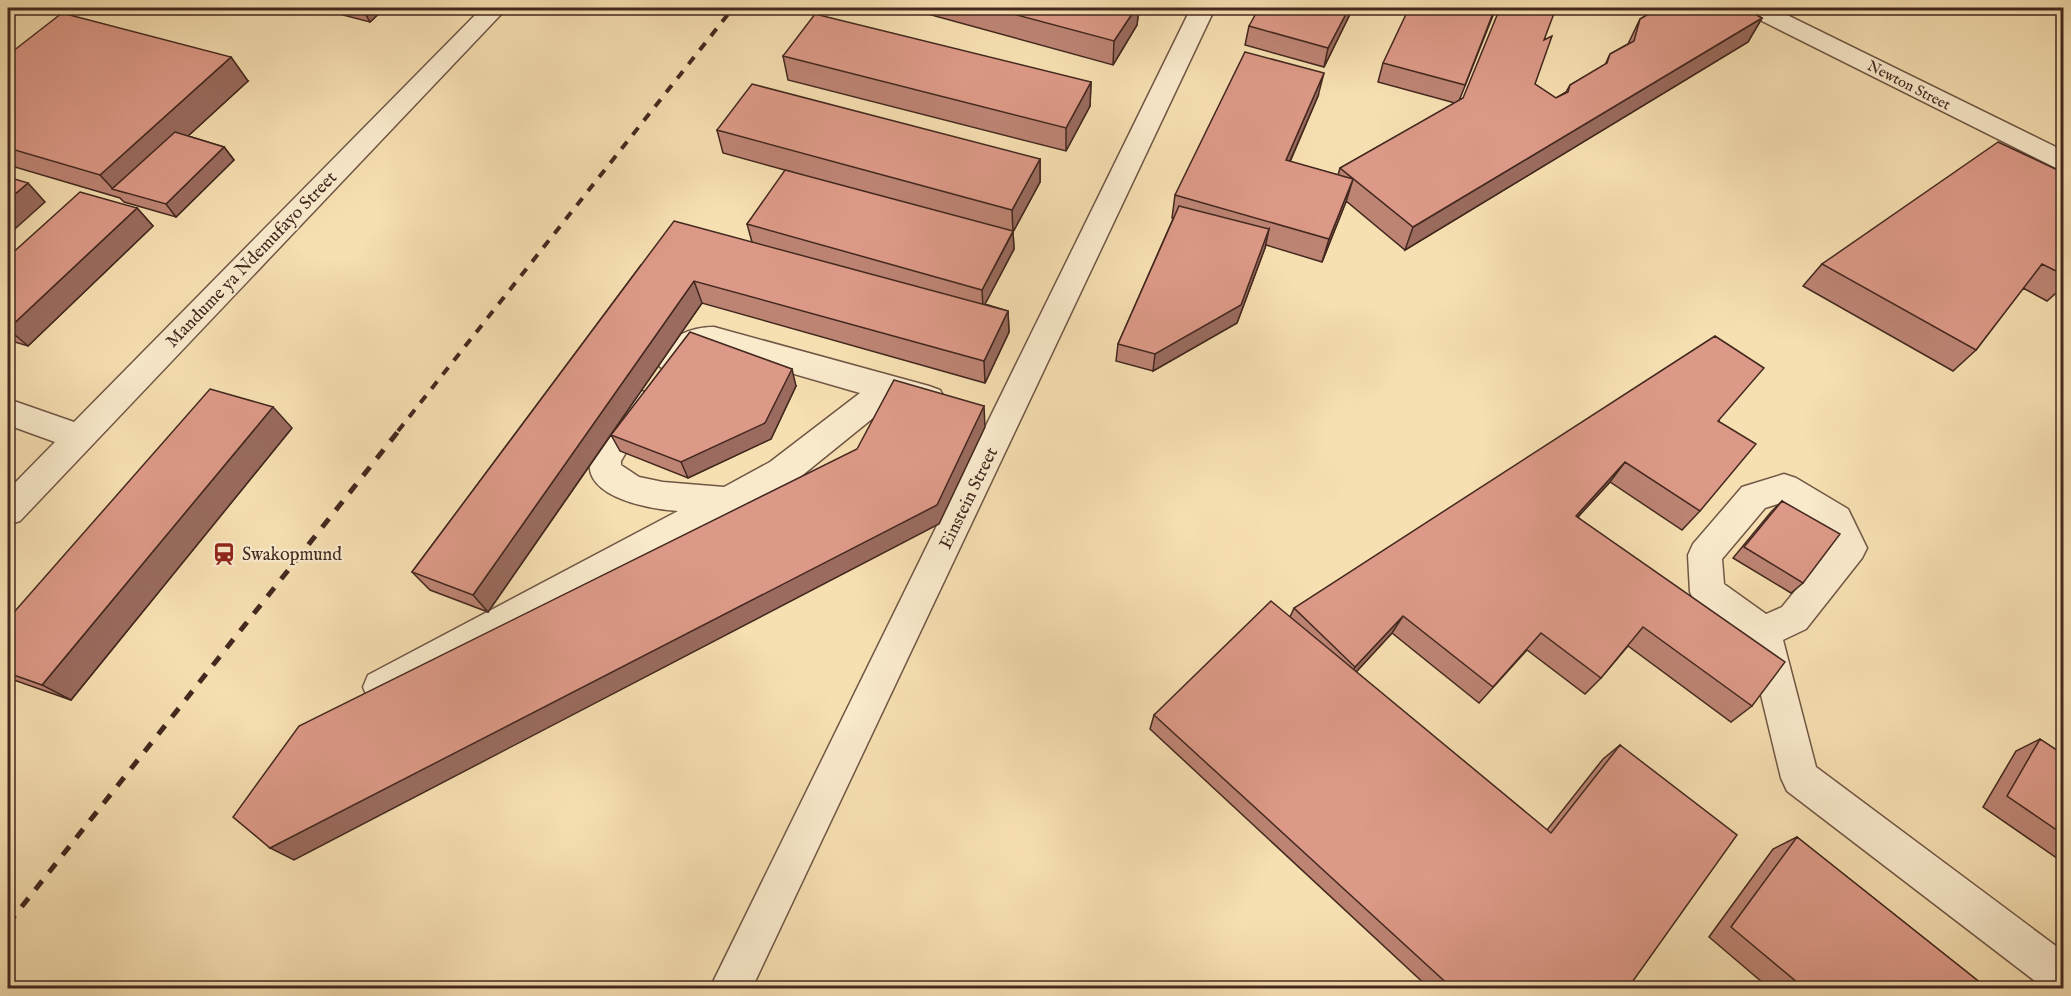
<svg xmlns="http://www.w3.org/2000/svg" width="2071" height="996" viewBox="0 0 2071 996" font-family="'IM FELL English',serif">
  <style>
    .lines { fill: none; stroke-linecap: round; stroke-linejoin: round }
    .minor-casing { stroke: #705644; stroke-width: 3 }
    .minor { fill: #f9eacc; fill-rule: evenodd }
    .rail-far1 { stroke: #43281f; stroke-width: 4; stroke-dasharray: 9 9; stroke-linecap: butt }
    .rail { stroke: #43281f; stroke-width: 5; stroke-dasharray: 11 11; stroke-linecap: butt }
    .wall { fill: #bd8474; stroke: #43281f; stroke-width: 1.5 }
    .shaded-wall { fill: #9a6b5e; stroke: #43281f; stroke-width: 1.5 }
    .building { fill: #dc9987; stroke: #43281f; stroke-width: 1.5 }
    .labels { text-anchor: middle; stroke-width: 4.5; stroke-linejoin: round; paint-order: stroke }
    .far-street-label { font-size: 15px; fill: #43281f; stroke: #f9eacc }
    .street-label { font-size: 18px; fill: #43281f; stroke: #f9eacc }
    .poi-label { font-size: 18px; fill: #43281f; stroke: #f9eacc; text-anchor: start }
  </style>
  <rect width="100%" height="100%" fill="#f6dfb1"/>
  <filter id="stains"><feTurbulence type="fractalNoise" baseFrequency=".00333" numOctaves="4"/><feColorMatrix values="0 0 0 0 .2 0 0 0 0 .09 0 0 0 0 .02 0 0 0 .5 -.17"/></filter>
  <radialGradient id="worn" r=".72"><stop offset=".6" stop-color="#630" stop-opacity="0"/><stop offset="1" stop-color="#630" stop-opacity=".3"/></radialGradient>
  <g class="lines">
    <g class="minor-casing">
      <path id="minor" d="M482,8H507L20,521L8,525V490L55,442L8,425V399L74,422Z
        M1191,8H1215L752,988H710Z
        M1743,8H1773L2064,151V172L1746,13Z
        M714,327L929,386L940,390L945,399L940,408L929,412L901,404L883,410L794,482L394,699L381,704L368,699L363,687L368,675L678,511C647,509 571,495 594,450L628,394L639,390L650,394L655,403L621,461V465L639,477L663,482L724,487L770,462L860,393L714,351C688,351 686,376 660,367L656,359C667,337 690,327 714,327Z
        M1784,474L1796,478L1848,509L1867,548L1862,558L1806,629L1783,640L1816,767L2064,952V988H2044L1787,791L1781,778L1748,641L1695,603L1690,592L1688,555L1693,544L1742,487ZM1781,503L1824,529L1832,545L1782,607L1766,614L1724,584L1722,559L1765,508Z"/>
    </g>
    <use href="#minor" class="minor"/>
    <path class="rail-far1" d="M398,431L733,8"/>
    <path class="rail" d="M8,924L400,429"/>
  </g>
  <path class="wall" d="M316,8H385L370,22Z
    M906,8H1139L1137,25L1113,65Z
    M1353,8L1324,67L1245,45L1249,26Z
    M1496,8L1459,101L1544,40L1535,84L1556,98L1566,92L1570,85L1605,65L1610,54L1628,44L1640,19L1652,12L1654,8H1744L1762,18L1748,42L1405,250L1346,201L1322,262L1266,245L1237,323L1153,371L1116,361L1118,344L1173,219L1172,218L1175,195L1318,96L1290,162L1338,175L1340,168L1455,103L1378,82L1383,63Z
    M1619,8H1644L1636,12Z
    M8,55L248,81L188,136L224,147L234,160L176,217L124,202L120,198L8,165Z
    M783,56L1091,82L1090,106L1066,151L788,80Z
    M717,130L1040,159V182L1013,232L1014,249L985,304L1008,311L1009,332L985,383L702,303L614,430L796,386L771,439L688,478L620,451L611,435L488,612L430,590L412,572L641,265L752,242L747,224L792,172L723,153Z
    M2064,173V286L2047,301L2023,288L1976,350L1953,371L1803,286L1822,264Z
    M137,208L153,226L28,346L8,340V257Z
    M1719,421L1700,511L1682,530L1610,482L1578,517L1752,706L1731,722L1628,646L1601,678L1585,694L1527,650L1479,703L1392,633L1356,672L1547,830L1603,759L1620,745L1628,988H1429L1150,729L1154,715L1290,617L1294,608Z
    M292,428L71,700L8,678V619Z
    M1782,501L1803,583L1791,593L1733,558L1771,512Z
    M2040,739L2064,755V863L1983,807L2016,751Z
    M1797,837L1987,988H1769L1709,937L1773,849Z"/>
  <path class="shaded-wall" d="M362,8H385L370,22Z
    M1136,8H1139L1137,25L1113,65L1114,41Z
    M1349,8H1353L1324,67L1328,48Z
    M1638,8H1644L1636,12Z
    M1762,18L1748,42L1405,250L1413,227Z
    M231,57L248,81L126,193L113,189L100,175Z
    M1324,73L1318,96L1280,184L1286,160Z
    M1091,82L1090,106L1066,151V128Z
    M224,147L234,160L176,217L166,204Z
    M1040,159V182L1013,232L1014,249L983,308L982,290L1013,232L1012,210Z
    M1353,179L1346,202L1322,262L1329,239Z
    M28,183L45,202L8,235V200Z
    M137,208L153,226L28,346L8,329Z
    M1269,229L1265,248L1237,323L1153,371L1155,354Z
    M694,281L702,303L488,612L473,595Z
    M1008,311L1009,332L985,383L984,361Z
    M792,369L796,386L771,439L688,478L681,462Z
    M984,406L985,427L939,524L294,860L270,848Z
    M273,407L292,428L71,700L42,685Z
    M1625,462L1610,482L1561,535L1576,516Z
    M1403,616L1392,633L1346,683L1355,667Z"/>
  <path class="building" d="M991,8H1136L1114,41Z
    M1259,8H1349L1328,48L1249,26Z
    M1409,8H1495L1465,85L1383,63Z
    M1500,8H1556L1544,40L1552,36L1535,84L1556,98L1568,92L1570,85L1607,63L1610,54L1634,41L1640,19L1654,11L1655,8H1744L1762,18L1413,227L1340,168L1463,98Z
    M62,13L231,57L100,175L8,148V55Z
    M815,14L1091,82L1066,128L783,56Z
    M1245,52L1324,73L1286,160L1353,179L1329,239L1175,195Z
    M752,84L1040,159L1012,210L717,130Z
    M175,132L224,147L166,204L112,189Z
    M1998,142L2064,173V275L2042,264L1976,350L1822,264Z
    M785,170L1013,231L982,290L747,224Z
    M8,177L28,183L8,200Z
    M80,192L137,208L8,329V257Z
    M1179,206L1269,229L1241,305L1155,354L1118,344Z
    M674,221L1008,311L984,361L694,281L473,595L412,572Z
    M690,332L792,369L765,423L681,462L611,435Z
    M1715,336L1764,368L1718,421L1756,444L1700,511L1625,462L1576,516L1785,662L1752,706L1643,627L1601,678L1541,633L1493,687L1403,616L1355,667L1294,608Z
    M894,380L984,406L937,505L270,848L233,817L299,726L857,449Z
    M210,389L273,407L42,685L8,673V619Z
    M1782,501L1840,534L1803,583L1744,547Z
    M1271,601L1551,833L1620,745L1737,835L1628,988H1452L1154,715Z
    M2040,739L2064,755V835L2007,796Z
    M1797,837L1987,988H1804L1731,927Z"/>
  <defs>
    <g id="station-bare" transform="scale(1.8)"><path d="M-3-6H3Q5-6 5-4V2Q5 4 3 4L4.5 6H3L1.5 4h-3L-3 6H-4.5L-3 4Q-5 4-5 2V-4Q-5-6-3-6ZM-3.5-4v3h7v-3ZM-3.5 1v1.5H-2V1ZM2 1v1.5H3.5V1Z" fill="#8f2418" stroke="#f9eacc" stroke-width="2.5" paint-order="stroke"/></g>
  </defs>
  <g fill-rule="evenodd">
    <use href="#station-bare" x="224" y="554"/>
  </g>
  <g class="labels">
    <g class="far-street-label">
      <text transform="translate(1909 85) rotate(27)" y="5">Newton Street</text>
    </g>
    <g class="street-label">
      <text transform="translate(251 259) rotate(-46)" y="6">Mandume ya Ndemufayo Street</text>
      <text transform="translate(968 498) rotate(-64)" y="6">Einstein Street</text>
    </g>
    <g class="poi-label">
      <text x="242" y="560">Swakopmund</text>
    </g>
  </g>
  <rect width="2071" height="996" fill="none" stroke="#f6dfb1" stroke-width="30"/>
  <rect x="9" y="9" width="2053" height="978" fill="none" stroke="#43281f" stroke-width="3"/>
  <rect x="15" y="15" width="2041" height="966" fill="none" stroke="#43281f" stroke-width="1.5"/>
  <rect width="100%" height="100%" filter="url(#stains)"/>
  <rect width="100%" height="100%" fill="url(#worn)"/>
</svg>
